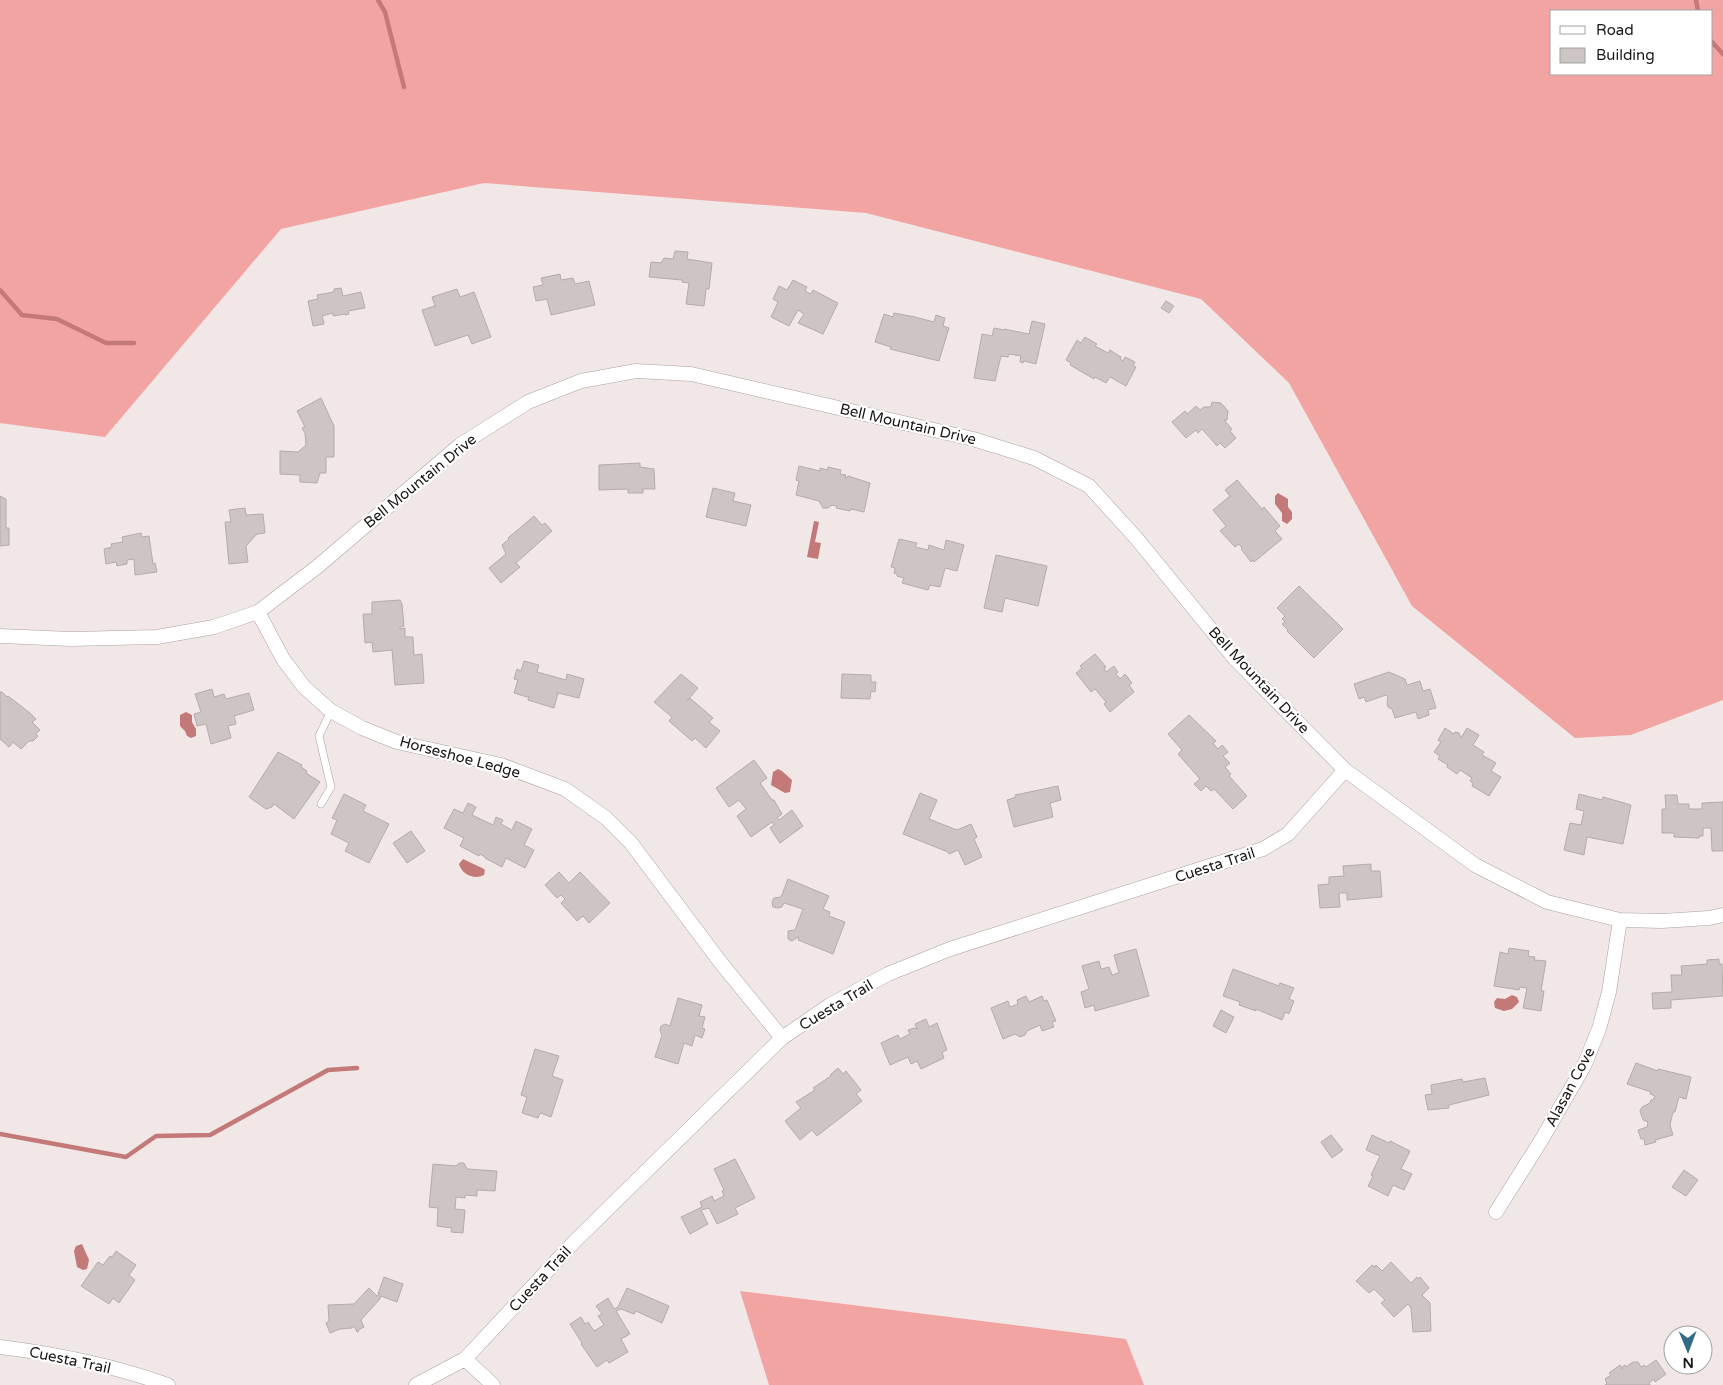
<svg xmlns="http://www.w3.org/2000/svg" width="1723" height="1385" viewBox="0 0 1723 1385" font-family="'Varela Round',sans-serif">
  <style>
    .forest { fill: #f2a4a3; fill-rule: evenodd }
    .water { fill: #c47979 }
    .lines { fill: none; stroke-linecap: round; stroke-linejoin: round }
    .stream { stroke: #c47979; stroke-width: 4.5 }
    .building { fill: #cdc4c4; stroke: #b4abaa }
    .lane-casing { stroke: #aaa1a0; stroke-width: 8 }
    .street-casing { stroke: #aaa1a0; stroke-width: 15 }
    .lane { stroke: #fff; stroke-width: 7 }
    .street { stroke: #fff; stroke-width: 14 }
    .labels { text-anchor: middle; stroke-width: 4.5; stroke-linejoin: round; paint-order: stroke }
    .street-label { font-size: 15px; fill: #191615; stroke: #fff }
  </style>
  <rect width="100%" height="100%" fill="#f1e7e7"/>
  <path class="forest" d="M0,0H1723V700L1631,735L1575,738L1412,606L1289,383L1201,299L866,213L484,183L281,229L105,437L0,423ZM1552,11H1712V74H1552Z
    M740,1291L1126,1339L1144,1385H769Z"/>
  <path class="water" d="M1278,493L1288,499V507L1292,512V519L1287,524L1282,521V513L1275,504V496Z
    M814,521L819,522L815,542L821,543L818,559L807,557Z
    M186,712L192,715V722L196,729V736L191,738L187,736L185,731L180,726V715Z
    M778,769L782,771L792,780L790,792L785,793L771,785L773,772Z
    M463,859L482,868L485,870L484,875C475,880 462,875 459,864Z
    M1512,995L1517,997L1519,1002L1512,1009L1504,1011L1495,1008L1494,1002L1497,998L1505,999Z
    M82,1244L89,1260L87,1269L83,1270L77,1267L74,1251L76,1246Z"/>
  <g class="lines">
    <path class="stream" d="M378,0L385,12L404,87
      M1696,0L1698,11
      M1712,42L1723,54
      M0,290L22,315L57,319L106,343H134
      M0,1134L126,1157L156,1136L210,1135L328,1070L357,1068"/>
  </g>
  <path class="building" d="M675,251L688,252L687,259L712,263L709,289H706L704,306L686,304L689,283L682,282V280L649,277L651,262L661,263L664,258L673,259Z
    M560,274L561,280L573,278L575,284L589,281L595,305L551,315L547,299L536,301L533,287L543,285L541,278Z
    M793,280L807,287L805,291L811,294L813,290L838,303L823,334L798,323L804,314L798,310L789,326L771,317L778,302L773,299L779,286L787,290Z
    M341,288L343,296L361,292L365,308L348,311L349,314L345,315V314L333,316V313L322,316L324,324L313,326L308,301L318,299L317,295L334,292V289Z
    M457,289L460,297L474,292L491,337L472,344L468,335L435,346L422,310L435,306L432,297Z
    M1166,301L1174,306L1169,313L1161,308Z
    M894,313L915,317L934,322L936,315L945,318L943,326L949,328L939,361L890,349L891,347L875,342L884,314L893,317Z
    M1032,321L1045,324L1036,364L1024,361L1023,363L1020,362L1021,356L1009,354L1008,357L1001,356L995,381L974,378L982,334L992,336L994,328L1004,330V329L1029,334Z
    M1085,337L1097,344L1095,346L1108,353L1110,350L1121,357L1120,359L1123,361L1125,357L1135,362L1133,366L1136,367L1126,386L1110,377L1106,383L1095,377L1094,379L1070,365L1071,363L1066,360L1077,340L1081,343Z
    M321,398L334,426V457H326V473H320L317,483L300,482V475L280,474V451L298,452L306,445L305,433L302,428L305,427L297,411Z
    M1212,402L1221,403L1228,411L1227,420H1224L1232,429L1230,431L1236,438L1225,448L1220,443L1217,446L1202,429L1198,433L1196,430L1186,438L1172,422L1185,411L1187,414L1196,406L1200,410L1204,407H1211Z
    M640,463V467L654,469L655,489H643V493H628V489L599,490V465Z
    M799,466L820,471V468L827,470L828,467L841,470L840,474L846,475L845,478H847L848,476L870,483L864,512L851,509L850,511L836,508L837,506L832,505L828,508H823L819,501L796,495L799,481L796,480Z
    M1237,480L1262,509L1264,507L1280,526L1275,531L1282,539L1254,562L1253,560L1251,562L1241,549L1242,548L1239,544L1235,547L1220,531L1226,526L1213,510L1230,496L1225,490Z
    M713,488L735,493L733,501L751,505L746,526L706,517Z
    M0,496L6,499V528H9V545L0,546Z
    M245,508L246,515L263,514L265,533L257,534L246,546L248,562L229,564L225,522H231L229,510Z
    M534,516L542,525L545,523L552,531L516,563L520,567L501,583L489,568L506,554L502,545L509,539L508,538Z
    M141,533L142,537L149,536L153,564L155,563L157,572L135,575L134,559L127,560V564L117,566L116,562L106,564L104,549L112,547L111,544L123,542L122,537Z
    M899,539L917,543L915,547L928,550L929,545L944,550L946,540L964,545L957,571L945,568L940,587L930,585L928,590L902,583L904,578L897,576V574L894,573L895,568L891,567Z
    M996,555L1047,566L1038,606L1005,598L1002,612L984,608Z
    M1299,586L1343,629L1314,658L1287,631L1288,630L1282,624L1285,622L1282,619L1285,616L1277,608Z
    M400,600L402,604L404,626L400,627V629L405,628V637H413L414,655L422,654L424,683L395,685L392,650L373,652L372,642L365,643L363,614H372V602Z
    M1095,654L1106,667L1104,668L1106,672L1114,666L1118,672L1116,674L1120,679L1125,674L1132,683L1129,685L1134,692L1110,712L1104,704L1106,702L1095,689L1091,692L1076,673L1082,668L1080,666Z
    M524,661L539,665L537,672L566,680L567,674L584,679L579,698L558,693L554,708L528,700L529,696L527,697L514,693L518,680L514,679L517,669L521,671Z
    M1389,672L1405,679L1407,685L1420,681L1423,691L1430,689L1436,708L1428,710L1429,715L1418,719L1416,712L1395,718L1392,709L1388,707L1387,703L1388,697L1386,695L1366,702L1364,697L1359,699L1354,684Z
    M681,674L698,688L687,701L690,698L713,718L709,722L720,731L706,748L695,738L692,741L669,721L672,717L654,702Z
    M842,674L871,675V682H876L875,692L871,691L870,699L841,698Z
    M212,689L214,697L224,694L226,699L249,693L254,710L234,716L236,724L228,726L231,738L211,744L206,724L197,726L194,714L201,712L195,694Z
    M0,692H2L7,697L8,696L30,713L36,719L32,722L40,730L36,734L38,736L33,741H29L21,749L13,742L9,747L0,739Z
    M1189,715L1216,741L1213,743L1218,749L1222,745L1228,752L1223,756L1230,763L1225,767L1231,774L1229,776L1247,796L1233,809L1214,789L1211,791L1206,786L1201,791L1194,784L1200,779L1178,754L1182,750L1168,734Z
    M1445,728L1454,734L1455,732L1459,733L1461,738L1467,728L1479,735L1473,745L1484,752L1482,755L1496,763L1491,771L1501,777L1489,796L1472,786L1473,783L1470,781L1472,778L1460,770L1457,774L1447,767L1448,765L1438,759L1440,756L1434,752L1441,742L1438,740Z
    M278,752L302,765L301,767L307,771L306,773L320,782L294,819L274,804L272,807L266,809L249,797Z
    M754,760L767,778L760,783L772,800H774L782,814L777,818L779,820L792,810L803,826L780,843L770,828L774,825L772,822L751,837L737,816L746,809L739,800L729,807L716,788Z
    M1058,786L1061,800L1050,803L1053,817L1014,827L1007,800L1016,797L1015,795Z
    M920,793L937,800L929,819L957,830L971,824L977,837L974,839L982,857L965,865L958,850L949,854L948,852L903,834Z
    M344,794L366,805L363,811L389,824L369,863L345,851L349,843L331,834L337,820L332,818Z
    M1579,794L1602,800L1603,797L1631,805L1623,844L1587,837L1584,855L1564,850L1570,823L1581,825L1584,811L1576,809Z
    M1665,795H1677L1678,804H1689V809H1702V803L1723,802V851H1712L1711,828H1703V836H1699V838L1674,837V833H1662V809H1666Z
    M468,803L476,807L472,815L493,825L496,817L503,820L501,824L512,830L516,821L532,829L524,845L534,850L525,868L506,858L502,867L485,858V857L480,854L479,856L460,846L464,838L444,828L454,809L463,813Z
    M411,831L425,851L407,863L393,843Z
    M1371,864V871H1380L1382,897L1347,900V893H1339L1340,907L1320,908L1318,885L1329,884V877L1344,876L1343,866Z
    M559,872L569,883L580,872L610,903L589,923L583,916L577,921L561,903L565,899L561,895L557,898L545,885Z
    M788,879L829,896L823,909L830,912L829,916L845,922L833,954L798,940L799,937H798L792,941L788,939V931L795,930L803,909L784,903L782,907L778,908L773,907L772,902L774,898L781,897Z
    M1509,948L1529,951L1528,956L1535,957L1534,960L1546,961L1541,991H1544L1541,1011L1523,1008L1527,988L1520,987L1519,990L1494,986L1500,952L1508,954Z
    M1136,949L1149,996L1095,1011L1094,1005L1085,1008L1081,992L1089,989L1082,966L1099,961L1101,969L1109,967L1112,975L1119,973L1114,955Z
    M1719,959V964H1722L1723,996L1671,1000V1008L1653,1009L1652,993L1672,992L1671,975H1682L1681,966L1707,964V960Z
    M1233,969L1279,986L1280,983L1294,988L1289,999L1294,1001L1289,1014L1285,1012L1282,1020L1256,1009V1011L1239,1005L1240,1002L1223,996Z
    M1026,996L1029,1002L1042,996L1044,1001L1047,1000L1056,1021L1052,1022L1054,1027L1042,1031L1040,1025L1027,1031L1025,1035L1020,1037L1015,1034L1003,1039L991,1008L1008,1001L1010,1007L1018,1004L1017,1000Z
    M678,998L702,1005L699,1016L705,1017L702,1028L705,1029L702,1038L695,1035L692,1046L684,1043L678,1064L655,1057L662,1035L660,1031L661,1026L665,1024L670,1026Z
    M1221,1010L1234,1017L1226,1033L1213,1026Z
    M926,1019L929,1027L937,1023L947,1050L942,1052L944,1058L921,1069L917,1061L911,1064L908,1057L890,1065L881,1043L898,1035L900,1039L910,1034L908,1030L914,1028L917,1029L915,1024Z
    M535,1049L559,1056L552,1076L563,1080L551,1117L540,1113L538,1118L522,1113L527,1097L521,1095Z
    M1636,1063L1658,1071V1069L1691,1077L1686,1099L1679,1097L1675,1112H1673L1670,1125L1673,1135L1655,1140L1656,1142L1645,1145L1644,1139H1641L1638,1130L1647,1127L1648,1122L1643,1120L1640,1111L1642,1107L1650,1103L1651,1100H1653L1655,1096L1650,1094L1651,1092L1627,1084Z
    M838,1068L843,1074L846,1071L861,1090L856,1094L862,1101L817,1136L812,1130L800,1140L785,1121L801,1108L796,1102L815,1090L813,1088L831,1076L830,1075Z
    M1485,1078L1489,1095L1449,1105V1108L1428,1110L1425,1095L1432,1094L1431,1085L1462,1079L1463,1082Z
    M1331,1135L1343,1150L1332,1158L1321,1142Z
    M1372,1135L1389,1143L1390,1141L1410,1151L1401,1169L1412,1174L1404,1190L1393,1185L1388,1196L1368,1186L1373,1176L1371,1175L1380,1156L1366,1150Z
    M735,1159L755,1198L735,1208L738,1214L717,1224L709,1208L701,1210L708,1224L690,1234L681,1217L702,1207L700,1202L712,1196L714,1201L724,1196L722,1191L724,1190L714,1169Z
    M459,1163H464L467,1169L497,1171L495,1191L477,1190V1196L465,1195V1198L456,1197L455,1209L465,1210L463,1233L451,1232L452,1228L437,1226L438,1208L429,1207L433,1164L456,1166Z
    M1684,1170L1698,1180L1686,1196L1672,1187Z
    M116,1251L136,1265L129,1275L135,1280L119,1303L113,1298L109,1304L81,1286L98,1262L103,1265L110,1256L112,1257Z
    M1391,1262L1411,1283L1417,1277L1419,1279L1420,1277L1429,1288L1422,1295L1430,1303L1431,1331L1413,1332L1411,1308L1408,1304L1394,1317L1381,1303L1385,1300L1374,1289L1369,1293L1356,1281L1372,1265L1375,1267L1376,1265L1382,1271Z
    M384,1277L403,1284L397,1302L381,1296L379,1300L361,1320L364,1327L358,1330L359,1331L357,1332L354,1326L352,1328L340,1329L330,1333L326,1323L329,1321L328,1305L354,1304L369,1288L377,1296L380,1294H378Z
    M627,1288L669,1306L662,1323L636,1311L634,1314L621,1309L616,1311L630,1334L621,1339L628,1352L609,1363L607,1360L597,1367L581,1344L582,1343L570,1324L581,1317L585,1324L588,1322L594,1331L604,1325L598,1316L602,1314L596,1306L608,1298L614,1309L618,1307Z
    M1656,1360L1666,1374L1655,1382L1654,1379L1649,1383L1650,1385H1605L1607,1383L1605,1379L1611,1375L1609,1373L1620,1365L1622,1369V1367L1625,1365L1626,1367L1633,1362H1638L1641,1367L1644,1365L1646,1367Z"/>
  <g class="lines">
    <g class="lane-casing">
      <path id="lane" d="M321,804L331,787L319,736L331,711"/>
    </g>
    <g class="street-casing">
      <path id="street" d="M258,612L283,659L304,687L331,711L362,728L397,742L501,765L565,789L606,818L631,843L721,963L782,1038
        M0,636L71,639L157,637L214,627L258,612L317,567L460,445L528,402L581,381L636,371L691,374L973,439L1034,458L1089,486L1137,539L1235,659L1345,770L1475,865L1547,902L1620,920L1662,921L1709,918L1723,915
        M1496,1212L1542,1139L1584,1066L1599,1029L1609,992L1620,920
        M0,1347C57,1354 114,1366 168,1385
        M465,1359L493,1385
        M416,1385L465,1359L575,1241L782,1038L830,1005L888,974L950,949L1263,849L1288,834L1345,770"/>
    </g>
    <use href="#lane" class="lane"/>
    <use href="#street" class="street"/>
  </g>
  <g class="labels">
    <g class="street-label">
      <text transform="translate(908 424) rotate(13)" y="5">Bell Mountain Drive</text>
      <text transform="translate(420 481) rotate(-39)" y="5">Bell Mountain Drive</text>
      <text transform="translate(1259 680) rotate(47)" y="5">Bell Mountain Drive</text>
      <text transform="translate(460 757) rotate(15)" y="5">Horseshoe Ledge</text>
      <text transform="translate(1215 865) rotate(-18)" y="5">Cuesta Trail</text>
      <text transform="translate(836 1005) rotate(-31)" y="5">Cuesta Trail</text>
      <text transform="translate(1570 1087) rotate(-62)" y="5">Alasan Cove</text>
      <text transform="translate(540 1279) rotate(-47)" y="5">Cuesta Trail</text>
      <text transform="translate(70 1360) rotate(12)" y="5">Cuesta Trail</text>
    </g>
  </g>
  <rect x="1550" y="10" width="162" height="65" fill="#ffffff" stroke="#a3a2a1"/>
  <rect x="1560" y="26" width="25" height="8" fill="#ffffff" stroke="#a3a2a1"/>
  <text x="1596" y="35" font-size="15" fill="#191615">Road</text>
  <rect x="1560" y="48" width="25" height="15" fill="#cdc4c4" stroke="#a3a2a1"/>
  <text x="1596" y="60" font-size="15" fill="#191615">Building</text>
  <g transform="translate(1688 1350) rotate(179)"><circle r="24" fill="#ffffff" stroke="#a3a2a1"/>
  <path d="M0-4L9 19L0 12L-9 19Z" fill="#336c86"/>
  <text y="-8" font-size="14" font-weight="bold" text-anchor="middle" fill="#191615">N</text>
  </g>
</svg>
